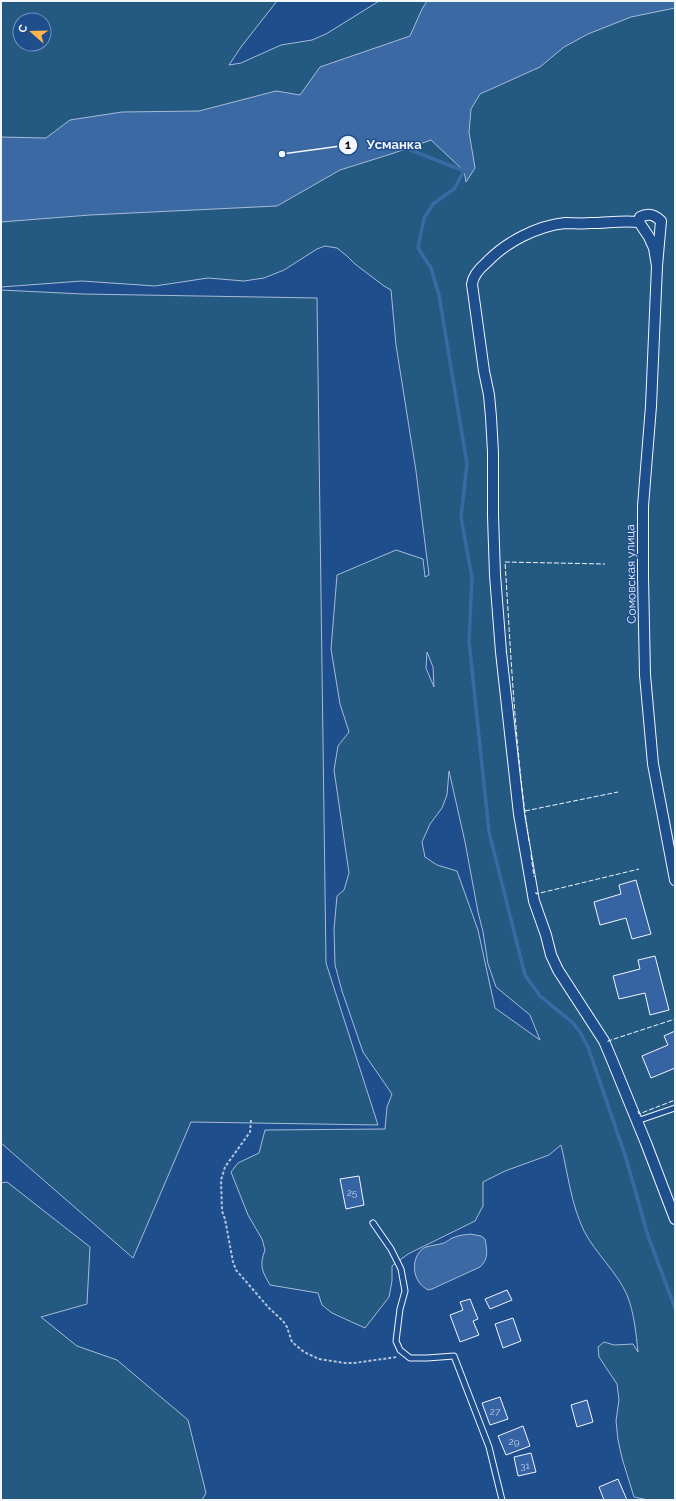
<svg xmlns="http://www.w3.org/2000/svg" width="676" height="1501" viewBox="0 0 676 1501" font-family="Raleway,sans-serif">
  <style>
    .green { fill: #245a82; stroke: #a8bbd7; fill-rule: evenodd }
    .water { fill: #3b69a3; stroke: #a8bbd7 }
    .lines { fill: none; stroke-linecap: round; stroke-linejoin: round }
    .stream { stroke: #3b69a3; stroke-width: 3.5 }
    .building { fill: #3563a3; stroke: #f2f6ff }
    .lane-casing { stroke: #f2f6ff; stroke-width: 7 }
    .street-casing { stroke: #f2f6ff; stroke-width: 12 }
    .path { stroke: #b3c4dc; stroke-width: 2; stroke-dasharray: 3 2; stroke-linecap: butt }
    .lane { stroke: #1f4e8c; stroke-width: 5 }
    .street { stroke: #1f4e8c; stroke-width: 10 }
    .fence { stroke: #f2f6ff; stroke-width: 1; stroke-dasharray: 5 2; stroke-linecap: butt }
    .labels { text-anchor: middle; stroke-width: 3; stroke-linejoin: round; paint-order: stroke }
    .number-label { font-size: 10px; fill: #c3d1e8 }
    .street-label { font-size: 12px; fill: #f2f6ff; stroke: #1f4e8c }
    .leader { fill: none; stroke: #f2f6ff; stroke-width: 1.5 }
    .callout-dot { fill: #f2f6ff; stroke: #1f4e8c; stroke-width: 1.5 }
    .mark-label { font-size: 12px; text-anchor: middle; font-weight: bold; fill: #111 }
    .callout-label { font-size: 13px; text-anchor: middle; font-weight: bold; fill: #f2f6ff; stroke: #1f4e8c; stroke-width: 3; stroke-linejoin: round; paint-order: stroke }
  </style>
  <rect width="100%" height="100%" fill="#1f4e8c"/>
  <path class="green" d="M1,1H277L241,47L229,65L241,63L281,45L312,40L326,34L379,1H675V1500H648L634,1497L622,1458L618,1440L616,1421L619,1400L617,1384L599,1357L598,1347L604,1342L614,1345L633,1344L638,1352C636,1333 634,1312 627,1295C617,1272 596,1254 584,1231C571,1204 568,1174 561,1145L549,1155L505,1171L483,1182V1206L475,1221L408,1254L392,1266V1281L389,1297L365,1328L332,1313L322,1305L318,1293L270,1285C262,1271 259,1266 265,1250L262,1239L248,1215L231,1172L238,1163L259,1153L265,1130L385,1129L387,1107L392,1094L363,1052L342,991L335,965L334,929L337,896L344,890L349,873L334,770L338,746L349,732L340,704L331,649L337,575L396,550L423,559L425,577L429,575L416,471L396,345L391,290L384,286L355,264L347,256L337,248L325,246L317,249L284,270L264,278L244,281L208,278L155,286L82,281L1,287ZM20,20H44V44H20ZM427,652L433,667L434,687L426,668ZM449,771L465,842L478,912L483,932L488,964L496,987L530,1015L540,1040L495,1008L478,930L457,871L437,865L425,857L422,842L430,824L442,808L447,795Z
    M1,290L83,294L317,298L326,963L378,1125L191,1122L133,1258L1,1143Z
    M7,1182L90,1247L87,1304L41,1317L77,1346L117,1360L188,1420L206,1493L202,1500H1V1183Z"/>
  <path class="water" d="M427,1H675V8L631,17L588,34L564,47L540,67L480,94L471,109L469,132L475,168L466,182L464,171L431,140L391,154L340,170L277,206L90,215L1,222V137L46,138L70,120L122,112L199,111L276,91L300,95L320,67L410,36L422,9Z
    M470,1234L481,1236L485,1239C487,1250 489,1259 480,1267L432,1289L428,1290C421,1286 417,1281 415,1273C413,1264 416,1251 426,1247C432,1245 438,1245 444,1243C448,1241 451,1238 455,1237C459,1235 465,1235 470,1234Z"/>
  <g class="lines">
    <path class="stream" d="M403,147L464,171L454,189L433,204L424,218L418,248L431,268L439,295L467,464L461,517L472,578L469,641L489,832L525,975L540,996L573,1023L580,1032L588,1047L626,1158L648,1236L675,1308"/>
  </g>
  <path class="building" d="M636,880L651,934L632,939L626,918L600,925L594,902L621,894L619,885Z
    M655,956L669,1010L650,1015L645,993L619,999L613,976L640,969L638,960Z
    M675,1031V1068L651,1078L642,1056L668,1045L664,1036Z
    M359,1176L364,1205L346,1209L340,1179Z
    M507,1290L512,1300L490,1309L485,1299Z
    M470,1299L478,1319L473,1321L479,1335L460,1342L450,1315L463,1310L460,1302Z
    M513,1318L521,1341L503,1348L495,1324Z
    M500,1397L508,1419L490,1425L482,1403Z
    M587,1400L593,1422L577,1427L571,1405Z
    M523,1426L530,1446L506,1455L498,1436Z
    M531,1453L536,1472L518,1476L514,1457Z
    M618,1479L627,1500H604L599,1487Z"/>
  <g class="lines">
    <g class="lane-casing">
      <path id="lane" d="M637,1121L675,1108
        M373,1223L391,1249L401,1269L405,1291L400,1309L396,1341L400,1350L410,1358H427L454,1356L489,1447L502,1500"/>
    </g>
    <g class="street-casing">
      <path id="street" d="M639,222C622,220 607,223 590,223C582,224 574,223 565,223C537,226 506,242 487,262C480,268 473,275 472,284L484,371L489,395L491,417L493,452V516L495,575L501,652L519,814L534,901L546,935L551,955L558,970L604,1041L612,1060L646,1143L675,1219
        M657,266L654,248L649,237L639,222L640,217C648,213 654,214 661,221L657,266L651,406L643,506V577L645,675L653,764L675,880"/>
    </g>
    <path class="path" d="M251,1120L250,1132L225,1167L221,1180L222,1211L225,1219L233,1262L236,1270L269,1308L283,1321L287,1327L292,1342L304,1352L319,1359L345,1363H354L397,1357"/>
    <use href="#lane" class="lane"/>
    <use href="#street" class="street"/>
    <path class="fence" d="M525,811L618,792
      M529,841C515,748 511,655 505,562L605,564
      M531,855L534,877
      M536,892V894L639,869
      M608,1042V1041L675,1019
      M638,1111L639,1114L675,1100"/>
  </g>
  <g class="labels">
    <g class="number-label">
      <text x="352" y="1196">25</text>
      <text x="495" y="1415">27</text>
      <text x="514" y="1445">29</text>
      <text x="525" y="1469">31</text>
    </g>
    <g class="street-label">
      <text transform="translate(631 574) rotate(-91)" y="4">Сомовская улица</text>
    </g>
  </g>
  <path class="leader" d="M282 154L348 145"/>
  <g class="callout-dot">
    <circle cx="282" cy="154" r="4"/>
    <circle cx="348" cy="145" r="10"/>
  </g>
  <g class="mark-label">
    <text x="348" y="149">1</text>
  </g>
  <g class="callout-label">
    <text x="394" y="149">Усманка</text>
  </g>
  <rect width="676" height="1501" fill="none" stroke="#f2f6ff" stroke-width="4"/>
  <g transform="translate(32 32) rotate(290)"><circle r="19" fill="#1f4e8c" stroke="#7391ba"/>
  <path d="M0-3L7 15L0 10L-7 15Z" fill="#ffb74d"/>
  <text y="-6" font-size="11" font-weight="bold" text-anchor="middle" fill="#f2f6ff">С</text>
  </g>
</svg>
